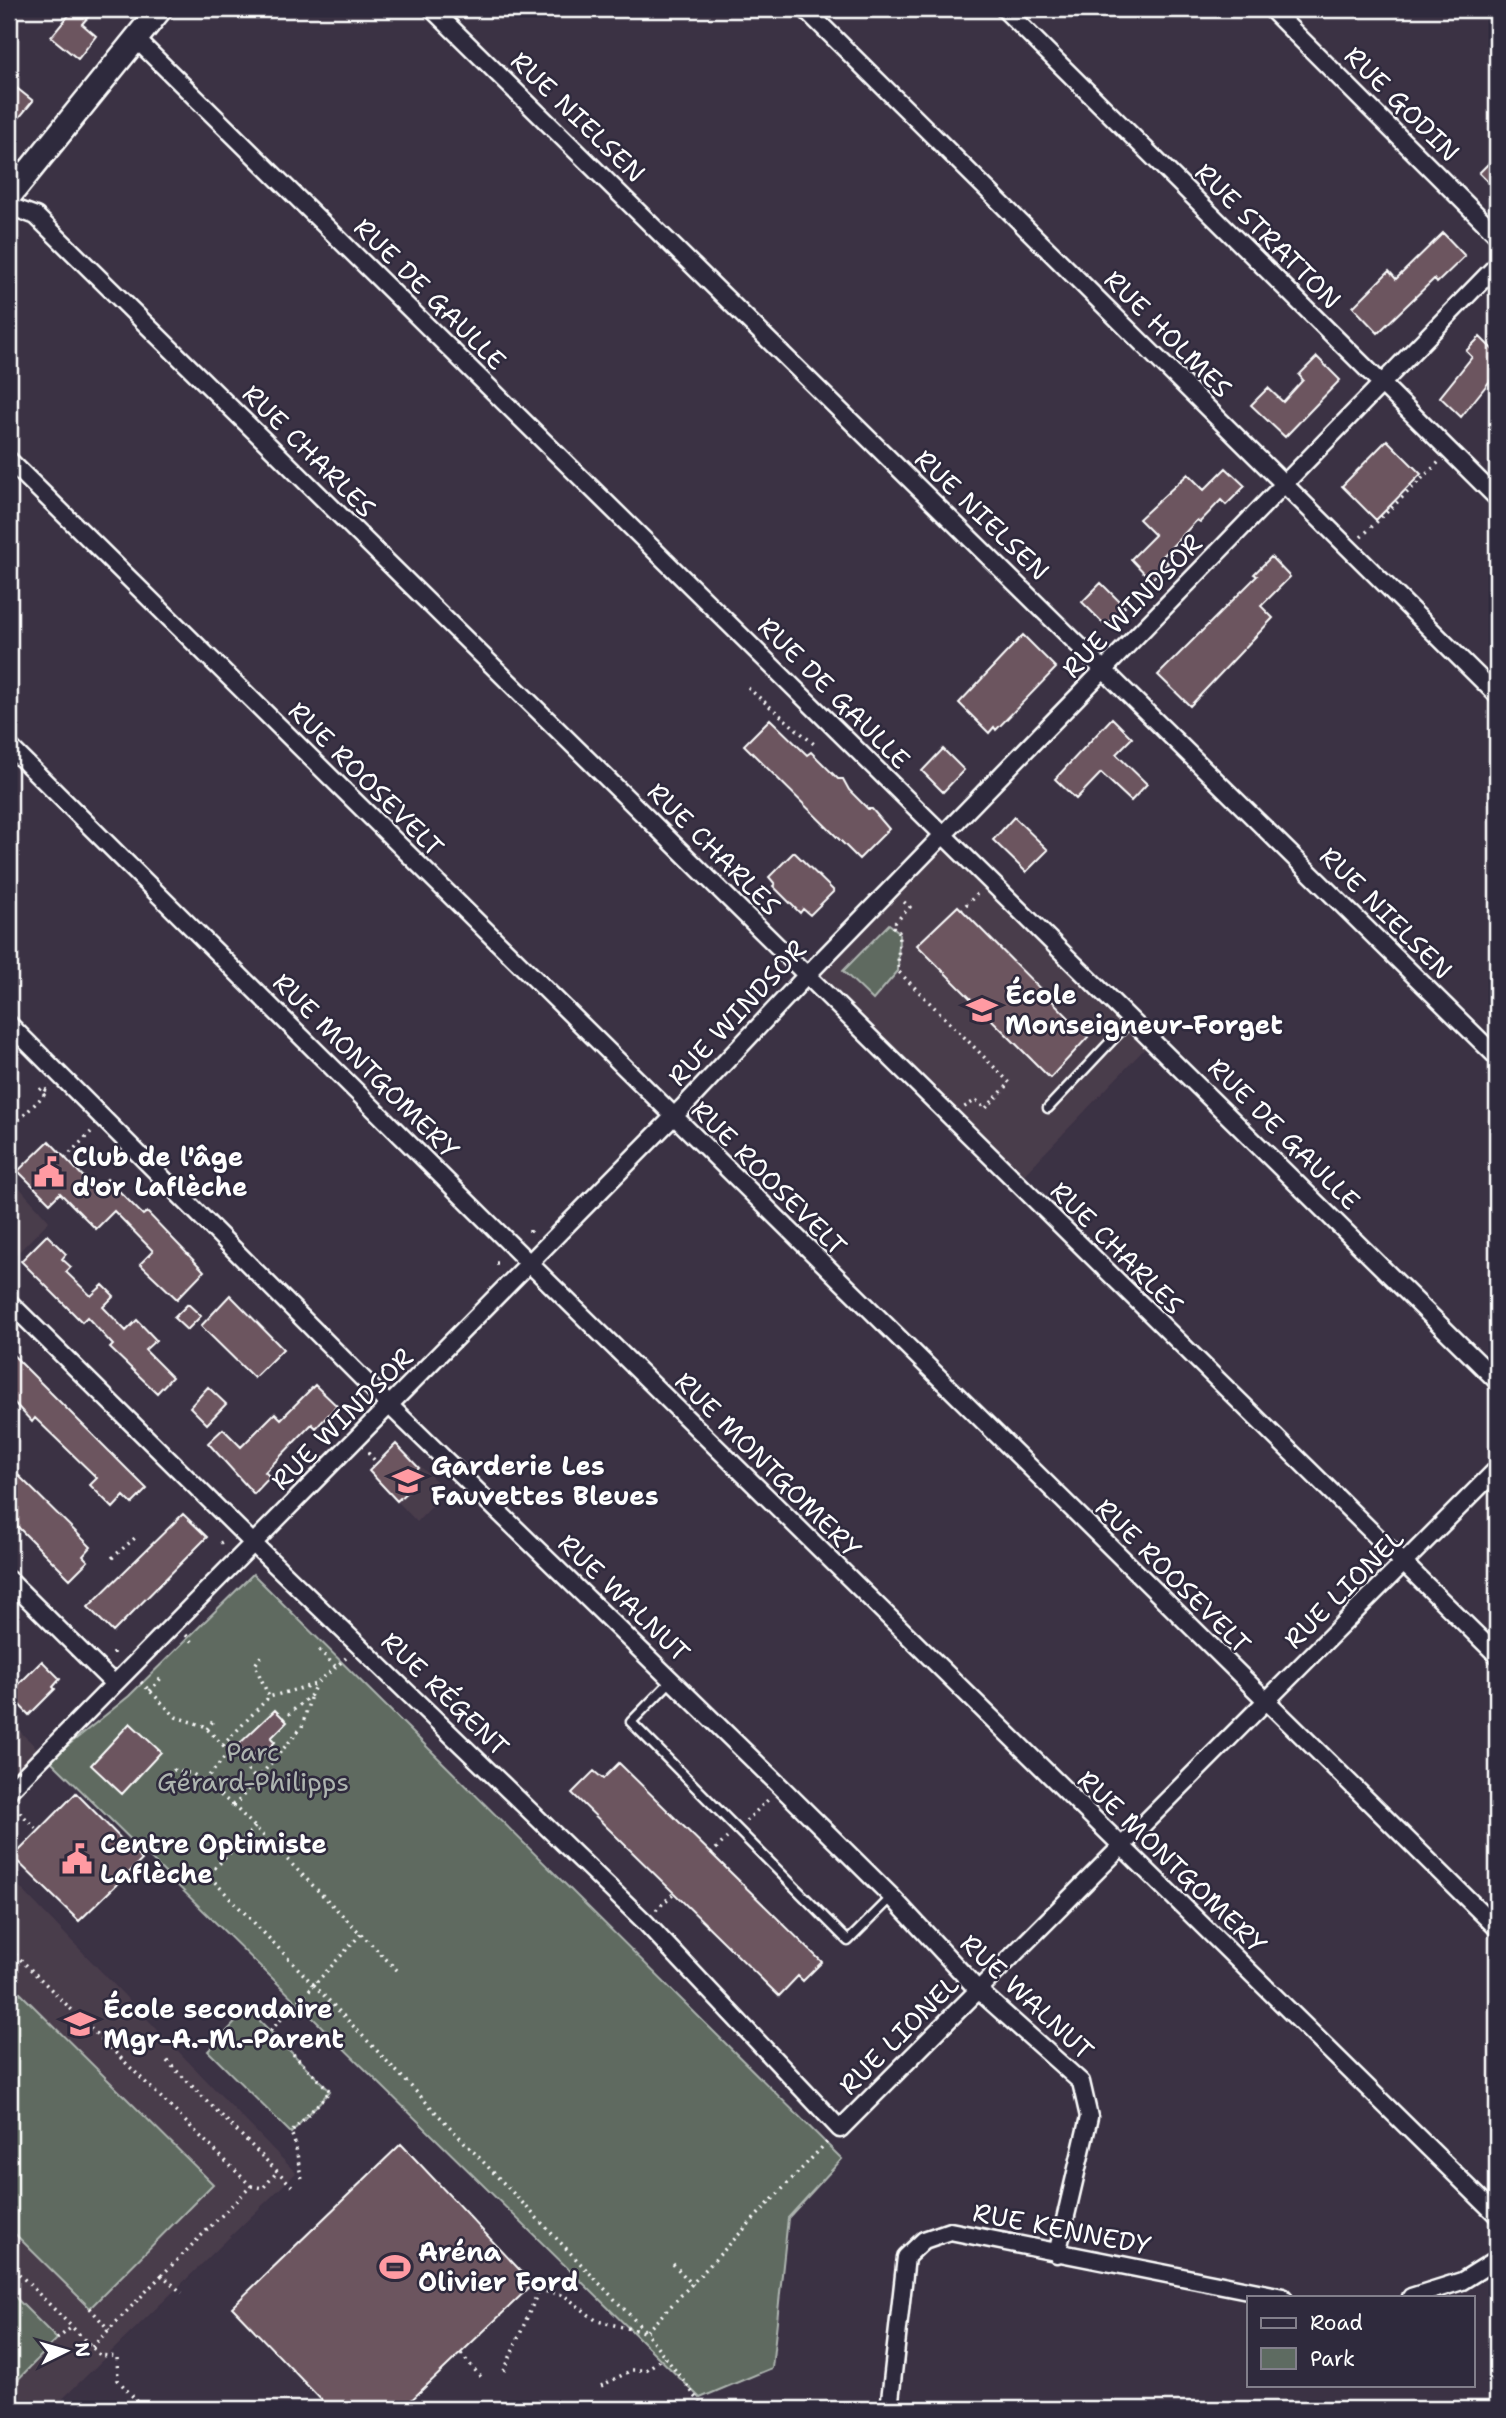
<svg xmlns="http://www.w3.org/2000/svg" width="1506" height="2418" viewBox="0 0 1506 2418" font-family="'Shantell Sans',sans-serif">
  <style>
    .built { fill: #4a3c4c }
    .green { fill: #5e6b61; stroke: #aeb5b0; stroke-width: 2 }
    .building { fill: #6c545f; stroke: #fff; stroke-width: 2 }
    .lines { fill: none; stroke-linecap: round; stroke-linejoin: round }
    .lane-casing { stroke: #fff; stroke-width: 13 }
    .street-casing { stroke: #fff; stroke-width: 21 }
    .secondary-casing { stroke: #fff; stroke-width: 28 }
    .path { stroke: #fff; stroke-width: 3.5; stroke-dasharray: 2 5; stroke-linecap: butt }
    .lane { stroke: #2f2a3d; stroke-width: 8 }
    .street { stroke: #2f2a3d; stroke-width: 16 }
    .secondary { stroke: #2f2a3d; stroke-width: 23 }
    .labels { text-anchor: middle; stroke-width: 5; stroke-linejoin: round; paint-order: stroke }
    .street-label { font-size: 26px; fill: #fff; stroke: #2f2a3d }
    .poi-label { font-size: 26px; font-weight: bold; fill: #fff; stroke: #2f2a3d; text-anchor: start }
    .park-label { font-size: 26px; fill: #aeb5b0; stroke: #2f2a3d }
  </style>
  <rect width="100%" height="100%" fill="#3b3244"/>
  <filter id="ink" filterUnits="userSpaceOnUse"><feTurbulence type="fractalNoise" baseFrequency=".0143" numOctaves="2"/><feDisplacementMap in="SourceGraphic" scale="14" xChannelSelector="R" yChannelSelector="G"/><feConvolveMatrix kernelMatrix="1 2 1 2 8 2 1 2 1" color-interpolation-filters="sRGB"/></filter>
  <g filter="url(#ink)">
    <path class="built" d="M944,835L1153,1040L1016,1183L807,975Z
      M9,1176L49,1221L9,1262Z
      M396,1444L447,1491L417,1522L369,1471Z
      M9,1721L44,1755L9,1796Z
      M9,1876L296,2173L52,2409H9Z"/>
    <path class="green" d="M889,924L899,932L898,971L873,1000L843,971Z
      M253,1574L842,2159L788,2218L772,2368L700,2398L50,1760L129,1696Z
      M9,1982L213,2184L90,2308L9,2228Z
      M248,2009L330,2091L291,2133L208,2051Z
      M9,2291L57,2339L9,2389Z"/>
    <path class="building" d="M74,9H95L82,24L96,36L78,59L51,37Z
      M9,82L33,101L9,130Z
      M1497,155V191L1479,173Z
      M1443,233L1465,256L1437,283L1434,279L1378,333L1353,307L1389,271L1396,279Z
      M1480,337L1497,354V372L1461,417L1440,397L1472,357L1466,351Z
      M1317,357L1340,380L1285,437L1251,405L1268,388L1283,402L1303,380L1299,375Z
      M1387,440L1421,474L1376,520L1342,486Z
      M1226,468L1245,486L1226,505L1221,500L1200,522L1197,520L1162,557L1168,563L1151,580L1131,559L1155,535L1139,519L1188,474L1204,490Z
      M1271,557L1290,577L1261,606L1273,618L1190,706L1158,675L1257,576L1254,574Z
      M1101,583L1125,607L1106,626L1082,602Z
      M1023,635L1056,668L996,730L994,727L989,733L959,703Z
      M1112,718L1132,738L1116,754L1147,784L1131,801L1101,773L1076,799L1055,779Z
      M770,719L807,755L811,752L838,779H843L849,790L868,809H872L889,829L859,859L744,745Z
      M943,749L964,770L943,792L922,771Z
      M1014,817L1048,850L1026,872L993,840Z
      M794,852L834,891L810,915L803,909L800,913L773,886L775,884L769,877Z
      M958,906L1088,1037L1050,1078L917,945Z
      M49,1141L96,1190L107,1179L143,1215L147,1212L204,1271L177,1299L140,1264L153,1251L114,1211L96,1229L60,1193L50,1203L18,1171Z
      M47,1235L66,1254L62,1259L71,1267L66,1272L91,1296L103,1285L114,1296L103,1307L126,1331L137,1320L156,1340L145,1350L172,1377L157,1393L110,1348L113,1345L87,1317L82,1322L21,1261Z
      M230,1295L283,1349L254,1378L201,1326Z
      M188,1304L201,1316L187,1330L174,1318Z
      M9,1351L147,1489L132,1504L124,1496L113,1508L90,1485L97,1478L35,1418L32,1422L9,1397Z
      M315,1385L337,1406L316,1428L312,1424L265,1472L270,1477L254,1494L208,1443L223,1429L241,1447L275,1413L281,1419Z
      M208,1387L226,1404L207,1424L190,1407Z
      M396,1444L419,1468L403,1484L409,1490L397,1501L369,1471Z
      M9,1466L91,1547L83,1556L88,1561L70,1579L9,1518Z
      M183,1514L207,1537L113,1632L88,1607Z
      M42,1661L60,1679L53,1687L55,1689L29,1715L9,1694Z
      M275,1710L287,1722L271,1738L275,1742L262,1755L258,1751L251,1758L238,1745Z
      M130,1723L161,1752L122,1794L91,1765Z
      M619,1763L822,1962L803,1981L798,1976L779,1996L572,1793L594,1771L603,1779Z
      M76,1793L142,1860L79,1921L13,1857Z
      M401,2144L533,2284L402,2409H330L232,2307Z"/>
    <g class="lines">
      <g class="lane-casing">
        <path id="lane" d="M1048,1108L1132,1019
          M673,1679L631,1722L848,1941L892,1897"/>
      </g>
      <g class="street-casing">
        <path id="street" d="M432,9L1497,1057
          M805,9L1497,695
          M1004,9L1497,498
          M1271,9L1497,235
          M136,39L1497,1381
          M9,206L36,216L1497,1655
          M9,460L1497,1928
          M9,746L529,1263L1497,2215
          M9,1024L389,1405L781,1787L892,1897L978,1990L1081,2082L1089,2117L1057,2254
          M9,1302L264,1554L645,1922L840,2129L1497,1469
          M9,1580L114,1684
          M9,1791L685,1105L807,975L1497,265
          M1411,2297L1462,2281L1497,2259
          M889,2409L906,2257L924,2240L950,2231L1283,2297"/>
      </g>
      <g class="secondary-casing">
        <path id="secondary" d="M9,196L160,9"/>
      </g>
      <path class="path" d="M1361,537L1439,462
        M748,688L814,744
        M904,902L910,907L892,926L899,932L898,971L1010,1083L985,1109L976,1100L963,1108
        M961,910L977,894
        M9,1130L44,1095L40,1090L43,1087L46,1090L50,1086
        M65,1158L91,1132
        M530,1230V1232
        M496,1263H498
        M357,1404H359
        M368,1453L377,1463
        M220,1543L222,1542
        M112,1558L136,1537
        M186,1635L194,1643
        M319,1650L335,1666
        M113,1654V1652
        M261,1656L255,1665L269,1697
        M141,1682L176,1717L204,1726L223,1745L269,1697L316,1684L346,1658
        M150,1691L161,1678
        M283,1719L311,1695L316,1684
        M207,1729L213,1721
        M223,1745L262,1785
        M163,1780L174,1770L193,1774L204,1782L229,1752
        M204,1782L234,1806
        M15,1807L38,1831
        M746,1821L771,1797
        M255,1827L208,1875L314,1985L361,1934L234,1806L302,1727L311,1695
        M711,1854L727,1838
        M9,1872L18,1862
        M656,1910L674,1893
        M361,1934L399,1972
        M9,1953H14L251,2186L162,2275L182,2293
        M167,2061L293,2187
        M302,2178C297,2163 298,2147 291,2133L330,2091L270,2031L314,1985L646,2332
        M251,2186L263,2188L277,2172
        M9,2264L100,2355L117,2357L118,2380L144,2409
        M673,2264L693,2285
        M539,2290L565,2296L597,2321L644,2332
        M90,2308L109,2330
        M57,2339L72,2327
        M92,2347L162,2275
        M461,2354L481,2377
        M504,2371L539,2290L533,2284
        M601,2386L632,2370H646L664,2357
        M705,2409L646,2332L829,2140"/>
      <use href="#lane" class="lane"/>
      <use href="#street" class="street"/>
      <use href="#secondary" class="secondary"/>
    </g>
  </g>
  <defs>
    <g id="school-bare" transform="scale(2.415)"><path d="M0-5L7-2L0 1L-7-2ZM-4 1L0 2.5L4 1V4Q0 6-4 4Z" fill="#ff9aa2" stroke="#2f2a3d" stroke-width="2.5" paint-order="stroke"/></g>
    <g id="civic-bare" transform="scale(2.415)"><path d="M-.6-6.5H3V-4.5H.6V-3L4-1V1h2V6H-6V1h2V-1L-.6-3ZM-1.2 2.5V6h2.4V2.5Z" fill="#ff9aa2" stroke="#2f2a3d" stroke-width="2.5" paint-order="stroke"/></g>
    <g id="stadium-bare" transform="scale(2.415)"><path d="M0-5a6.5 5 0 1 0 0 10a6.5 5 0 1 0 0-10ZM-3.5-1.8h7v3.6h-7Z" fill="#ff9aa2" stroke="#2f2a3d" stroke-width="2.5" paint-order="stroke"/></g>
  </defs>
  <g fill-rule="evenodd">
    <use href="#school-bare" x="982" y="1010"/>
    <use href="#civic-bare" x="49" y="1172"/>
    <use href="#school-bare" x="408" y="1481"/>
    <use href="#civic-bare" x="77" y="1859"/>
    <use href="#school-bare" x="80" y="2024"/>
    <use href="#stadium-bare" x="395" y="2267"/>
  </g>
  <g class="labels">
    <g class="street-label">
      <text transform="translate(1402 104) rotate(45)" y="9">RUE GODIN</text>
      <text transform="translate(578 117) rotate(44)" y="9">RUE NIELSEN</text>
      <text transform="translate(1268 236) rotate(45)" y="9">RUE STRATTON</text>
      <text transform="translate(430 294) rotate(45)" y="9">RUE DE GAULLE</text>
      <text transform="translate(1168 334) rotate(45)" y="9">RUE HOLMES</text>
      <text transform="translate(309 451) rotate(45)" y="9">RUE CHARLES</text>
      <text transform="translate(982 515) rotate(44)" y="9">RUE NIELSEN</text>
      <text transform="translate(1132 606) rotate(-46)" y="9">RUE WINDSOR</text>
      <text transform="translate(834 693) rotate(45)" y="9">RUE DE GAULLE</text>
      <text transform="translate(366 779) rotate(45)" y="9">RUE ROOSEVELT</text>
      <text transform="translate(714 849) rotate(45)" y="9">RUE CHARLES</text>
      <text transform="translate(1386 913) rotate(45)" y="9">RUE NIELSEN</text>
      <text transform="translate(737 1013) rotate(-47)" y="9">RUE WINDSOR</text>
      <text transform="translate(366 1066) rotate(45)" y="9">RUE MONTGOMERY</text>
      <text transform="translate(1284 1134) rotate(45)" y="9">RUE DE GAULLE</text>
      <text transform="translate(769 1178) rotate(45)" y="9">RUE ROOSEVELT</text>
      <text transform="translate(1117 1248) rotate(45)" y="9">RUE CHARLES</text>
      <text transform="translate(342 1419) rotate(-45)" y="9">RUE WINDSOR</text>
      <text transform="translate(768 1465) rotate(45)" y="9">RUE MONTGOMERY</text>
      <text transform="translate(1173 1576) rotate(45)" y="9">RUE ROOSEVELT</text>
      <text transform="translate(1344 1589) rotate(-45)" y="9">RUE LIONEL</text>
      <text transform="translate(624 1598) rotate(44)" y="9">RUE WALNUT</text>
      <text transform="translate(445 1694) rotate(44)" y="9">RUE RÉGENT</text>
      <text transform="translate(1172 1862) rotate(44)" y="9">RUE MONTGOMERY</text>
      <text transform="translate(1027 1997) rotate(43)" y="9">RUE WALNUT</text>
      <text transform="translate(899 2035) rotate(-45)" y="9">RUE LIONEL</text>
      <text transform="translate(1062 2229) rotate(11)" y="9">RUE KENNEDY</text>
    </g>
    <g class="poi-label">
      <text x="1005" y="1004">École<tspan x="1005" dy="30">Monseigneur-Forget</tspan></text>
      <text x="72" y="1166">Club de l'âge<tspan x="72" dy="30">d'or Laflèche</tspan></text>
      <text x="431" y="1475">Garderie Les<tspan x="431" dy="30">Fauvettes Bleues</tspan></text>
      <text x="100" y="1853">Centre Optimiste<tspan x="100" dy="30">Laflèche</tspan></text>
      <text x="103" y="2018">École secondaire<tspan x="103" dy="30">Mgr-A.-M.-Parent</tspan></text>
      <text x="418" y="2261">Aréna<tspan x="418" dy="30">Olivier Ford</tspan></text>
    </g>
    <g class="park-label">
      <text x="253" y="1761">Parc<tspan x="253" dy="30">Gérard-Philipps</tspan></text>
    </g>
  </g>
  <rect width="1506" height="2418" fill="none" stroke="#2f2a3d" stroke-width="35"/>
  <rect x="18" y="18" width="1471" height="2383" fill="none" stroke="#fff" stroke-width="2.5" filter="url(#ink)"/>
  <rect x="1247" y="2296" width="228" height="91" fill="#2f2a3d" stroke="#827f8b" stroke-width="2"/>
  <rect x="1261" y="2318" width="35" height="10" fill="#2f2a3d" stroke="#827f8b" stroke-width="2"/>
  <text x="1310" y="2330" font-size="21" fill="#ffffff">Road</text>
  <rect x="1261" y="2348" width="35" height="21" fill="#5e6b61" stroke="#827f8b" stroke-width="2"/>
  <text x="1310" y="2366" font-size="21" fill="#ffffff">Park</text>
  <g transform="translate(66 2351) rotate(85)" stroke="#2f2a3d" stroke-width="5" paint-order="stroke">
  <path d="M0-5L12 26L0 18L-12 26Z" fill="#ffffff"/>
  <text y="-10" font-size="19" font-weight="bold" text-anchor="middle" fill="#ffffff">N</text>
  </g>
</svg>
